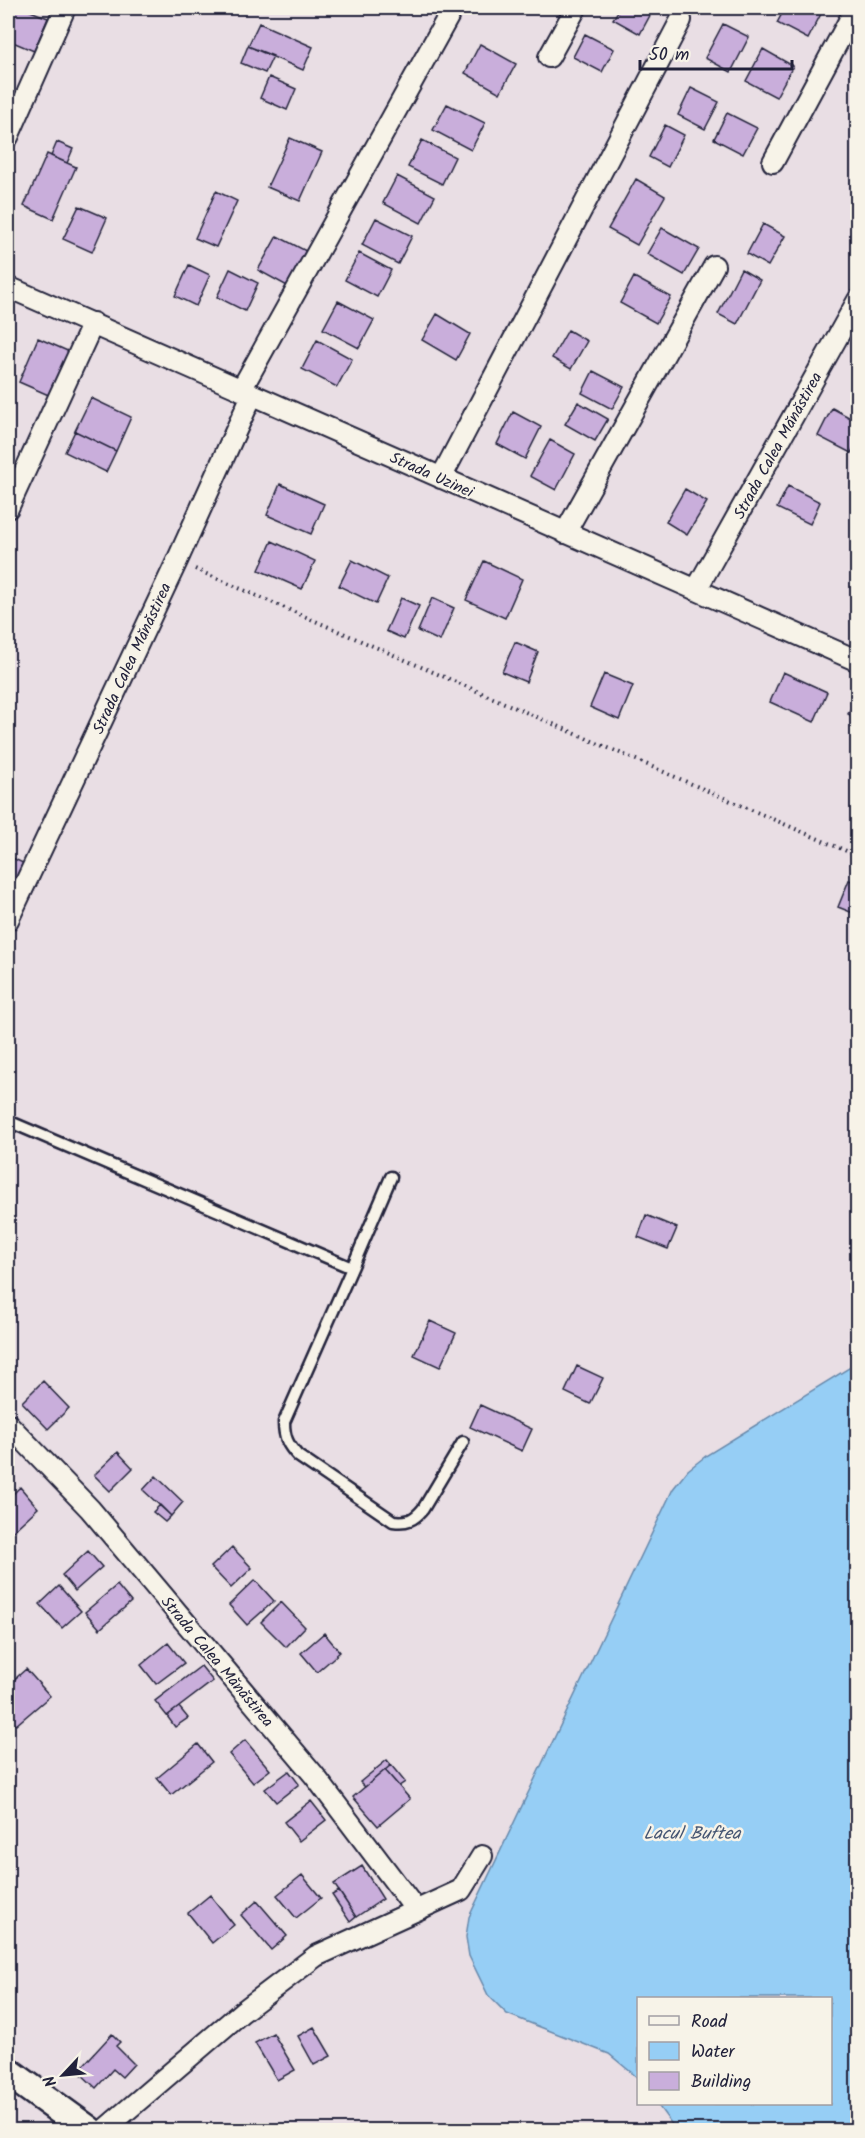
<svg xmlns="http://www.w3.org/2000/svg" width="865" height="2138" viewBox="0 0 865 2138" font-family="Kalam,sans-serif">
  <style>
    .water { fill: #96cef5; stroke: #6889ab; stroke-width: 1.5 }
    .building { fill: #c9aedb; stroke: #22223b; stroke-width: 1.5 }
    .lines { fill: none; stroke-linecap: round; stroke-linejoin: round }
    .lane-casing { stroke: #22223b; stroke-width: 15 }
    .street-casing { stroke: #22223b; stroke-width: 24 }
    .secondary-casing { stroke: #22223b; stroke-width: 33 }
    .path { stroke: #22223b; stroke-width: 4; stroke-dasharray: 1.5 4.5; stroke-linecap: butt }
    .lane { stroke: #f7f3e8; stroke-width: 10 }
    .street { stroke: #f7f3e8; stroke-width: 20 }
    .secondary { stroke: #f7f3e8; stroke-width: 28 }
    .labels { text-anchor: middle; stroke-width: 5; stroke-linejoin: round; paint-order: stroke }
    .street-label { font-size: 16px; fill: #22223b; stroke: #f7f3e8 }
    .water-label { font-size: 18px; font-style: italic; fill: #455673; stroke: #f7f3e8 }
  </style>
  <rect width="100%" height="100%" fill="#e9dee4"/>
  <filter id="ink" filterUnits="userSpaceOnUse"><feTurbulence type="fractalNoise" baseFrequency=".0167" numOctaves="2"/><feDisplacementMap in="SourceGraphic" scale="12" xChannelSelector="R" yChannelSelector="G"/><feConvolveMatrix kernelMatrix="1 2 1 2 8 2 1 2 1" color-interpolation-filters="sRGB"/></filter>
  <g filter="url(#ink)">
    <path class="water" d="M857,1363V2130H676L657,2104H830V1998H638V2078L609,2054L507,2014L488,1995L469,1956L466,1937L469,1917L673,1489L688,1470L707,1455Z"/>
    <path class="building" d="M8,8H23L48,18L34,51L8,40Z
      M620,8H654L640,34L613,19Z
      M785,8H824L808,39L777,23Z
      M259,23L313,47L303,70L248,46Z
      M723,24L749,37L731,72L705,58Z
      M585,34L614,49L602,72L573,57Z
      M480,44L516,64L500,93L465,73Z
      M248,46L273,56L265,73L241,63Z
      M763,49L793,66L776,97L746,81Z
      M269,77L296,89L287,110L260,98Z
      M691,88L719,102L705,129L678,115Z
      M447,104L485,123L471,150L433,130Z
      M727,113L757,128L743,154L714,139Z
      M665,125L684,135L668,167L649,157Z
      M290,138L322,152L300,201L267,187Z
      M422,140L455,157L442,184L408,167Z
      M57,142L73,149L67,163L51,156Z
      M47,154L76,167L53,219L24,206Z
      M397,176L435,196L421,223L383,203Z
      M636,179L665,196L637,245L608,229Z
      M216,191L237,201L216,247L195,238Z
      M79,206L107,218L92,252L63,239Z
      M376,218L412,236L398,264L362,245Z
      M763,224L785,236L768,266L747,254Z
      M662,228L699,249L684,275L647,254Z
      M277,236L308,252L289,287L258,270Z
      M359,253L391,270L377,297L345,280Z
      M189,265L210,275L196,306L175,296Z
      M230,269L258,283L245,311L217,297Z
      M741,269L760,280L737,324L718,314Z
      M634,277L671,297L656,323L620,303Z
      M338,301L374,320L359,348L323,329Z
      M437,314L470,334L456,360L422,340Z
      M568,330L587,341L571,369L552,358Z
      M38,338L72,353L53,397L19,382Z
      M317,340L352,359L337,387L302,369Z
      M593,371L624,387L612,409L582,393Z
      M91,398L131,417L116,451L75,431Z
      M578,402L608,419L595,441L565,424Z
      M832,408L858,422V440L851,453L818,436Z
      M513,412L541,427L525,459L497,444Z
      M75,431L116,451L106,472L65,452Z
      M550,440L575,454L556,490L530,476Z
      M280,484L324,504L311,534L267,515Z
      M788,486L820,502L810,524L777,508Z
      M685,489L707,502L687,535L666,522Z
      M272,541L315,561L302,589L259,570Z
      M352,560L388,578L376,604L339,586Z
      M484,561L522,579L505,618L466,600Z
      M401,598L419,606L404,639L386,631Z
      M432,598L454,608L440,641L418,631Z
      M515,642L538,652L526,682L502,672Z
      M783,672L827,692L814,722L770,702Z
      M604,674L633,686L619,720L590,707Z
      M858,693V716L856,718L848,714Z
      M8,856L23,863L8,895Z
      M849,880L858,883V915L838,907Z
      M646,1215L677,1228L668,1249L638,1237Z
      M430,1321L456,1333L440,1367L414,1355Z
      M577,1366L603,1378L590,1404L565,1392Z
      M43,1381L69,1408L48,1429L22,1402Z
      M480,1405L532,1429L522,1451L470,1427Z
      M118,1452L133,1468L110,1491L94,1475Z
      M156,1476L183,1502L171,1516L143,1490Z
      M20,1487L38,1508L11,1533L8,1529V1499Z
      M160,1505L171,1516L165,1522L153,1512Z
      M232,1547L252,1568L231,1588L211,1567Z
      M88,1551L102,1567L75,1591L62,1575Z
      M255,1580L274,1601L247,1625L229,1605Z
      M117,1585L131,1602L100,1629L85,1612Z
      M59,1586L81,1611L62,1628L40,1604Z
      M281,1602L305,1627L286,1647L261,1622Z
      M324,1633L340,1652L317,1672L301,1653Z
      M168,1643L184,1663L156,1684L141,1665Z
      M201,1666L213,1681L167,1716L155,1701Z
      M26,1669L50,1696L16,1725L8,1716V1685Z
      M179,1707L188,1718L175,1727L167,1716Z
      M245,1740L270,1770L253,1783L229,1754Z
      M198,1744L212,1762L171,1795L157,1778Z
      M387,1760L391,1765L365,1787L360,1782Z
      M391,1765L405,1782L399,1786L385,1770Z
      M385,1770L410,1799L378,1826L353,1797Z
      M289,1771L299,1784L276,1802L265,1789Z
      M311,1801L326,1820L299,1841L284,1822Z
      M362,1866L383,1899L356,1917L334,1884Z
      M302,1875L321,1898L296,1918L277,1895Z
      M339,1891L356,1917L350,1922L332,1895Z
      M210,1895L234,1925L212,1943L188,1913Z
      M257,1901L287,1936L271,1950L241,1915Z
      M314,2027L331,2056L314,2065L298,2036Z
      M273,2033L295,2070L277,2080L255,2043Z
      M112,2034L120,2042L116,2046L134,2064L122,2077L113,2069L96,2088L78,2071Z"/>
    <g class="lines">
      <g class="lane-casing">
        <path id="lane" d="M8,1121L352,1268L284,1422C284,1438 288,1445 298,1456L393,1521C407,1523 414,1520 423,1509L463,1442
          M352,1268L391,1177"/>
      </g>
      <g class="street-casing">
        <path id="street" d="M549,57L576,8
          M8,137L65,8
          M773,162L856,8
          M8,287L858,661
          M241,390L453,8
          M441,478L681,20
          M8,508L93,323
          M565,533L714,266
          M696,590L858,300
          M8,920L177,561L252,395
          M8,1424L90,1509L314,1775L416,1910
          M104,2130L242,2012L316,1956L461,1890L482,1856"/>
      </g>
      <g class="secondary-casing">
        <path id="secondary" d="M8,2072L88,2130"/>
      </g>
      <path class="path" d="M195,569L858,856"/>
      <use href="#lane" class="lane"/>
      <use href="#street" class="street"/>
      <use href="#secondary" class="secondary"/>
    </g>
  </g>
  <g class="labels">
    <g class="street-label">
      <text transform="translate(777 445) rotate(-61)" y="6">Strada Calea Mănăstirea</text>
      <text transform="translate(432 474) rotate(24)" y="6">Strada Uzinei</text>
      <text transform="translate(131 658) rotate(-65)" y="6">Strada Calea Mănăstirea</text>
      <text transform="translate(218 1661) rotate(50)" y="6">Strada Calea Mănăstirea</text>
    </g>
    <g class="water-label">
      <text x="692" y="1839">Lacul Buftea</text>
    </g>
  </g>
  <rect width="865" height="2138" fill="none" stroke="#f7f3e8" stroke-width="30"/>
  <rect x="15" y="15" width="835" height="2108" fill="none" stroke="#22223b" stroke-width="2" filter="url(#ink)"/>
  <rect x="637" y="1997" width="195" height="108" fill="#f7f3e8" stroke="#a29fa3" stroke-width="1.5"/>
  <rect x="649" y="2016" width="30" height="9" fill="#f7f3e8" stroke="#a29fa3" stroke-width="1.5"/>
  <text x="691" y="2027" font-size="18" fill="#22223b">Road</text>
  <rect x="649" y="2042" width="30" height="18" fill="#96cef5" stroke="#a29fa3" stroke-width="1.5"/>
  <text x="691" y="2057" font-size="18" fill="#22223b">Water</text>
  <rect x="649" y="2072" width="30" height="18" fill="#c9aedb" stroke="#a29fa3" stroke-width="1.5"/>
  <text x="691" y="2087" font-size="18" fill="#22223b">Building</text>
  <g transform="translate(63 2075) rotate(244)" stroke="#f7f3e8" stroke-width="4.5" paint-order="stroke">
  <path d="M0-4.5L10 22L0 15L-10 22Z" fill="#22223b"/>
  <text y="-9" font-size="16" font-weight="bold" text-anchor="middle" fill="#22223b">N</text>
  </g>
  <path d="M640 60v9h152v-9" fill="none" stroke="#22223b" stroke-width="3"/>
  <text x="649" y="60" font-size="18" fill="#22223b" stroke="#f7f3e8" stroke-width="4.5" paint-order="stroke">50 m</text>
</svg>
